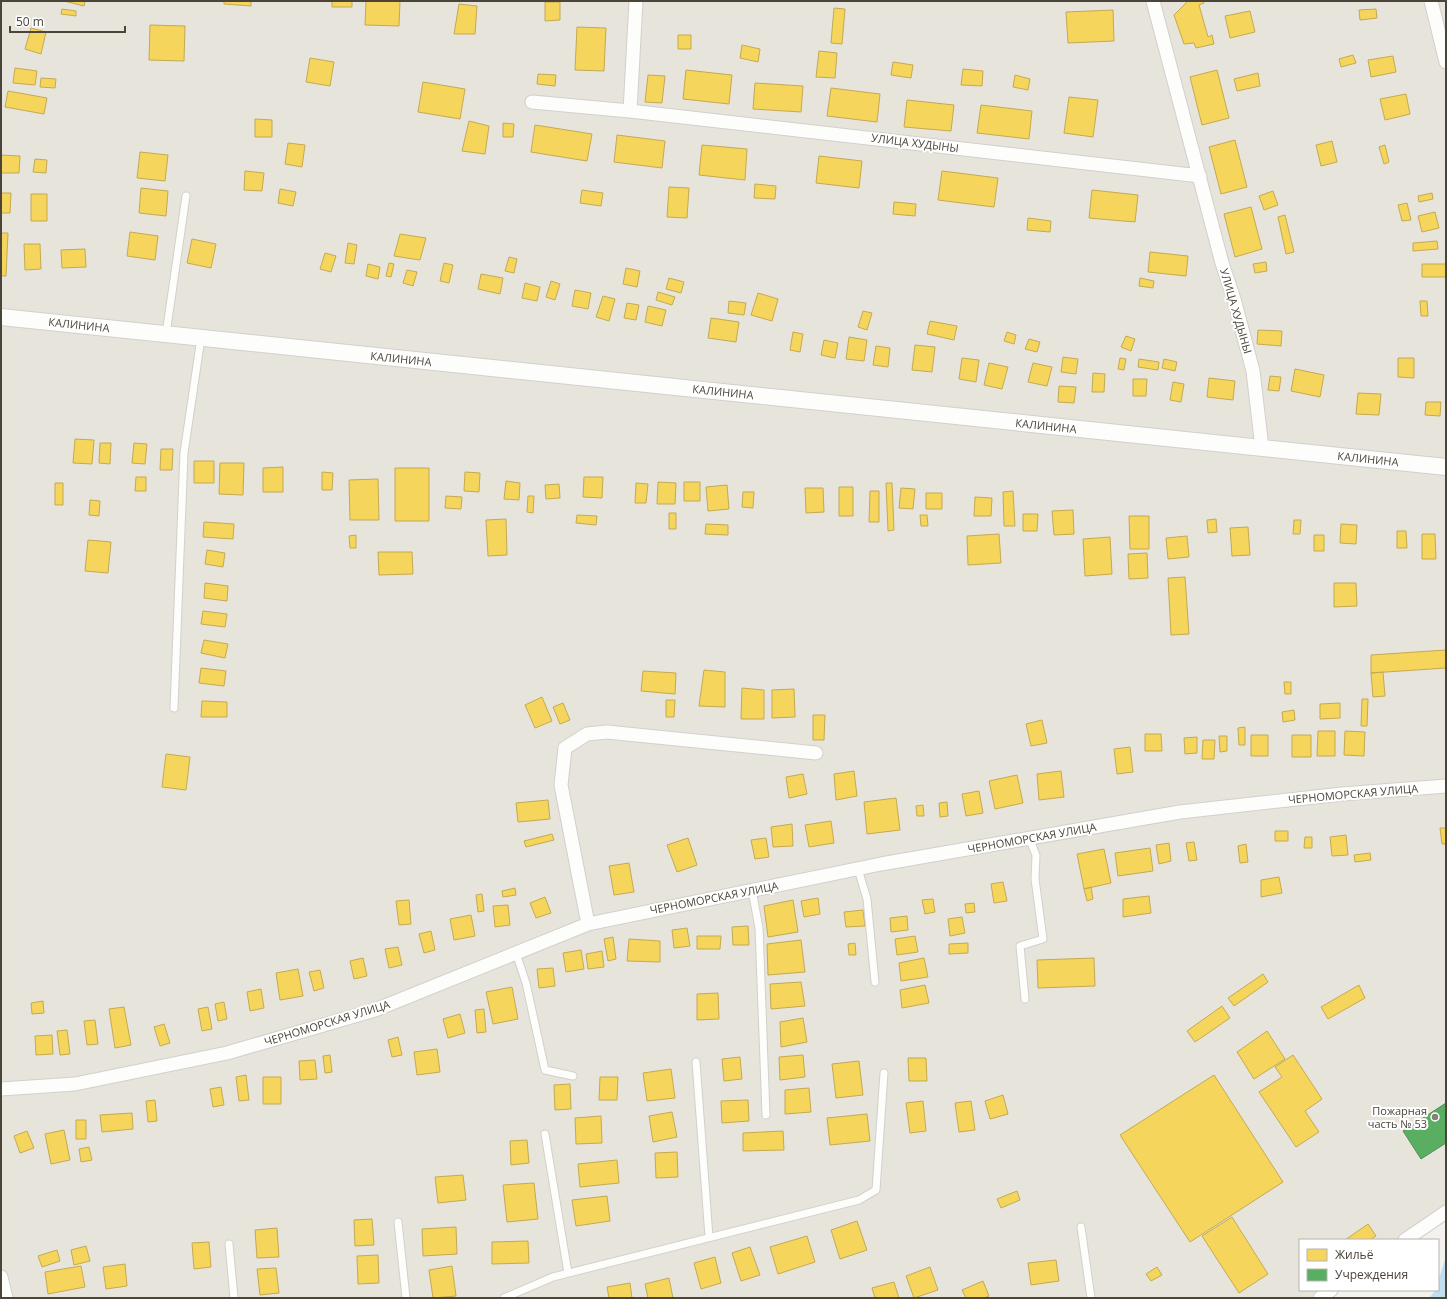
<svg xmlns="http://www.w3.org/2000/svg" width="1447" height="1299" viewBox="0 0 1447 1299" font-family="'Open Sans',sans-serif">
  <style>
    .residential { fill: #e7e4dc }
    .water { fill: #c0ddf1 }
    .homes { fill: #f6d55c; stroke: #c3aa52 }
    .public { fill: #5aae61; stroke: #568e55 }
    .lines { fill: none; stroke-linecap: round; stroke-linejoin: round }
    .service-casing { stroke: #d2d0cb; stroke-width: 9 }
    .minor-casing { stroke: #d2d0cb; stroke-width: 15 }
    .tertiary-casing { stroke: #d2d0cb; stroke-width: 18 }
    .service { stroke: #fdfdfc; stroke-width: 7 }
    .minor { stroke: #fdfdfc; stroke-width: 13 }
    .tertiary { stroke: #fdfdfc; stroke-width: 16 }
    .poi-dot { fill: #868178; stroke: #fff; stroke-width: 1.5 }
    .labels { text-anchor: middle; stroke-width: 4; stroke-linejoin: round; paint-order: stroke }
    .street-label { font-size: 11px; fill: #4b4439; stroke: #fff }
    .poi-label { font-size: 11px; fill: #4b4439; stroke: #fff; text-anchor: end }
  </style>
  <rect width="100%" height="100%" fill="#f4f2ee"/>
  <path class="residential" d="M1,1H1446V1212L1405,1240H1300V1290H1331L1320,1298H1Z"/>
  <path class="water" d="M1446,1256V1298H1429L1436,1290H1438V1282Z"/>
  <path class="homes" d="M64,1H85L84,6Z
    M224,1H251V6L224,4Z
    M332,1H352V7H332Z
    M366,1H400L399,26L365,25Z
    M1188,1H1203L1204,3L1199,5L1208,37L1212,35L1214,44L1196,48L1194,43L1184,44L1174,15Z
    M545,2H560V20L545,21Z
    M459,4L477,6L475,34H454Z
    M834,8L845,9L842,44L831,43Z
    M62,9L76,11V16L61,14Z
    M1376,9L1377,18L1360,20L1359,10Z
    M1113,10L1114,41L1068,43L1066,12Z
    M1250,11L1255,32L1230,38L1225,16Z
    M150,25L185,26L184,61L149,60Z
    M577,27L606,28L604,71L575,70Z
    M31,28L46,32L41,54L25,49Z
    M678,35H691V49H678Z
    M742,45L760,49L758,62L740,58Z
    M819,51L837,53L835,78L816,77Z
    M1353,55L1356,63L1341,67L1339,59Z
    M1393,56L1396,72L1371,77L1368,60Z
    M310,58L334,62L330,86L306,82Z
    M893,62L913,65L911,78L891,75Z
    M15,68L37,71L35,85L13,83Z
    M963,69L983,71L982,86L961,85Z
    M686,70L732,75L729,104L683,99Z
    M1217,70L1229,118L1202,125L1190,77Z
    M1258,73L1260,86L1237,91L1234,79Z
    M538,74L556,75L555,86L537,84Z
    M648,75L665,76L662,103L645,102Z
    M1015,75L1030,79L1028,90L1013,87Z
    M41,78L56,79L55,88L40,87Z
    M423,82L465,89L460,119L418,112Z
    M755,83L803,86L801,112L753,109Z
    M831,88L880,94L877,122L827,116Z
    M8,91L47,98L44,114L5,107Z
    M1406,94L1410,114L1385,120L1380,99Z
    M1069,97L1098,100L1093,137L1064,133Z
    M907,100L954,105L951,131L904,127Z
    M981,105L1032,111L1029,139L977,133Z
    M255,119L272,120V137H255Z
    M469,121L489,126L485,154L462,151Z
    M503,123L514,124L513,137H503Z
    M535,125L592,134L587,161L531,152Z
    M617,135L665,141L662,168L614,162Z
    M1235,140L1247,187L1221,194L1209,147Z
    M1332,141L1337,162L1321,166L1316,145Z
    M288,143L305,145L302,167L285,164Z
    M702,145L747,149L745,180L699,175Z
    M1385,145L1389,162L1384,164L1379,147Z
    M140,152L168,155L165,181L137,178Z
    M1,155L20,156L19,173H1Z
    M819,156L862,161L859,188L816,183Z
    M35,159L47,160L46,173L33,172Z
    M245,171L264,173L262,191L244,190Z
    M942,171L998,178L994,207L938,200Z
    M755,184L776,186L775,199L754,198Z
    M669,187L689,188L687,218L667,217Z
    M141,188L168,191L166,216L139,213Z
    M280,189L296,192L293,206L278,203Z
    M582,190L603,193L601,206L580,203Z
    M1092,190L1138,195L1135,222L1089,218Z
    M1273,191L1278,205L1264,210L1259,196Z
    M1,193H11L10,213H1Z
    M1432,193L1433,199L1419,202L1418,196Z
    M31,194H47V221H31Z
    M894,202L916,204L915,216L893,214Z
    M1407,203L1411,220L1402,221L1398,205Z
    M1251,207L1262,249L1235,257L1224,214Z
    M1435,212L1439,228L1422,232L1418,216Z
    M1285,215L1294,252L1286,254L1278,217Z
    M1028,218L1051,221L1050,232L1027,230Z
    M130,232L158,236L155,260L127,256Z
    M1,233H8L6,276H1Z
    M400,234L426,238L420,260L394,256Z
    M192,239L216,244L211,268L187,263Z
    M1437,241L1438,249L1413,251V243Z
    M348,243L357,245L354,264L345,263Z
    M24,244H40L41,269L25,270Z
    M85,249L86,267L62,268L61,250Z
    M1150,252L1188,256L1186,276L1148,272Z
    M325,253L336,256L331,272L320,269Z
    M509,257L517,259L514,273L505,271Z
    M1266,262L1267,271L1255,273L1253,264Z
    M389,263L394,264L391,277L386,276Z
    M444,263L453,265L449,283L440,281Z
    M368,264L380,267L378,279L366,276Z
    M1422,264H1446V277H1422Z
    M626,268L640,271L637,287L623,284Z
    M407,270L417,272L413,286L403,283Z
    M481,274L503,278L500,294L478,289Z
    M669,278L684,282L681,293L666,289Z
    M1140,278L1154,281L1153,288L1139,286Z
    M551,281L560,284L555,300L546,297Z
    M525,283L540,287L537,301L522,298Z
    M575,290L591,293L588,309L572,306Z
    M658,292L675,297L672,305L656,300Z
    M758,293L778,299L772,321L751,315Z
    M603,296L615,299L609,321L596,317Z
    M729,301L746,303L744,315L728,313Z
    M1420,301H1427L1428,316H1421Z
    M627,303L639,305L636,320L624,318Z
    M648,306L666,310L662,326L645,322Z
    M863,311L872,313L867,330L858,327Z
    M711,318L739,322L736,342L708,338Z
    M930,321L957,326L954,340L927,334Z
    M1258,330L1282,331L1281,346L1257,344Z
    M793,332L803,334L800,352L790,350Z
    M1007,332L1016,335L1014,344L1004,341Z
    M1126,336L1135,339L1131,351L1121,347Z
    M849,337L867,340L864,361L846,359Z
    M1029,339L1040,342L1037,352L1025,349Z
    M824,340L838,343L835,358L821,355Z
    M915,345L935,347L932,372L912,370Z
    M876,346L890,348L888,367L873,365Z
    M1063,357L1078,359L1076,374L1061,372Z
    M962,358L979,360L976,382L959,379Z
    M1120,358L1126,359L1124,370L1118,369Z
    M1398,358H1414V378L1398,377Z
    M1139,359L1159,362L1158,370L1138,367Z
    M1164,359L1177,362L1175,371L1162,368Z
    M989,363L1008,367L1002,389L984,385Z
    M1033,363L1052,367L1047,386L1028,382Z
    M1295,369L1324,375L1320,397L1291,391Z
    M1093,373L1105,374L1104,392H1092Z
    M1270,376L1281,377L1279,391L1268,390Z
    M1209,378L1235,381L1233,400L1207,397Z
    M1133,379H1147L1146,396H1133Z
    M1173,382L1184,384L1181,402L1170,400Z
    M1059,386L1076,387L1074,403L1058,402Z
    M1358,393L1381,394L1379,415L1356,414Z
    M1426,402H1441L1440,416L1425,415Z
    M75,439L94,440L92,464L73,463Z
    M100,443H111L110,464L99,463Z
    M134,443L147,444L145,464L132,463Z
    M161,449H173L172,470H160Z
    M194,461H214V483H194Z
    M220,463H244L243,495L219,494Z
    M283,467V492H263V468Z
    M395,468H429V521H395Z
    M322,472L333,473L332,490H322Z
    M465,472L480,473L479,492L464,491Z
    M136,477H146V491H135Z
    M584,477H603L602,498L583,497Z
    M378,479L379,520H350L349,480Z
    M506,481L520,483L519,500L504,499Z
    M658,482L676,483L675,504H657Z
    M684,482H700V501H684Z
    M55,483H63V505H55Z
    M636,483L648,484L646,503H635Z
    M886,483H892L894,530L888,531Z
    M559,484L560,498L546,499L545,485Z
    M727,485L729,509L708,511L706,487Z
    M839,487H853V516H839Z
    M805,488H823L824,512L806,513Z
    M901,488L915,489L913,509L899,508Z
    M870,491H879V522H869Z
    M1013,491L1015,526H1004L1003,492Z
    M743,492H754L753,508L742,507Z
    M926,493H942V509H926Z
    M446,496L462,497L461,509L445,508Z
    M528,496H534L533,513L527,512Z
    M975,497L992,498L991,516H974Z
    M90,500L100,501L99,516L89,515Z
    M1073,510L1074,534L1054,535L1052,511Z
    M669,513H676V529H669Z
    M1023,514H1038L1037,531H1023Z
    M577,515L597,516L596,525L576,523Z
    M920,515H927L928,526H921Z
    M1129,516H1149V549H1130Z
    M506,519L507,555L488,556L486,520Z
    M1216,519L1217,532L1208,533L1207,520Z
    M1294,520H1301L1300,534H1293Z
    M204,522L234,524L233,539L203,537Z
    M706,524L728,525V535L705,534Z
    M1341,524L1357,525L1356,544L1340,543Z
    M1248,527L1250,555L1232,556L1230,528Z
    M1397,531H1406L1407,548H1397Z
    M999,534L1001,563L968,565L967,536Z
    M1422,534H1435L1436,559H1422Z
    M356,535V548H350L349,536Z
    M1314,535H1324V551H1314Z
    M1187,536L1189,557L1168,559L1166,538Z
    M1110,537L1112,574L1085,576L1083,539Z
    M88,540L111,542L108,573L85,571Z
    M207,550L225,553L223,567L205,564Z
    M378,552H412L413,574L379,575Z
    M1147,553L1148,578L1129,579L1128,554Z
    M1185,577L1189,634L1171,635L1168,578Z
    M205,583L228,586L227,601L204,598Z
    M1334,583H1356L1357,606L1334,607Z
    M203,611L227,614L225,627L201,624Z
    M204,640L228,644L225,658L201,653Z
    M1446,650V668L1371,673V655Z
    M201,668L226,671L224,686L199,683Z
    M704,670L725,672V707L699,706Z
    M643,671L676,673L675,694L641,691Z
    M1383,672L1385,696L1373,697L1371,673Z
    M1284,682H1291V694H1285Z
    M742,688L764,690V719H741Z
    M794,689L795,717L772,718V690Z
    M542,697L552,721L535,728L525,705Z
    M1362,699H1368L1367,726H1361Z
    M666,700H675L674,717H666Z
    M202,701L227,702V717H201Z
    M563,703L570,720L560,724L553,707Z
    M1340,703V718L1320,719V704Z
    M1294,710L1295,720L1283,722L1282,712Z
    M813,715H825L824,740H813Z
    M1042,720L1047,743L1031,746L1026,724Z
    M1245,727V745H1239L1238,728Z
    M1318,731H1335V756H1317Z
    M1345,731L1365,732L1364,756L1344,755Z
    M1145,734H1161L1162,751H1145Z
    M1251,735H1268V756H1251Z
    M1292,735H1311V757H1292Z
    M1219,736H1227V751L1220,752Z
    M1197,737V753L1185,754L1184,738Z
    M1203,740H1215L1214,759H1202Z
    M1130,747L1133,772L1117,774L1114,749Z
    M166,754L190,757L186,790L162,787Z
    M854,771L857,796L836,800L834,774Z
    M1061,771L1064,797L1039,800L1037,774Z
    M803,774L807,794L789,798L786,777Z
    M1017,775L1023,803L995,809L989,781Z
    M979,791L983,813L966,816L962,794Z
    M896,798L900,830L867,834L864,802Z
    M548,800L550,819L518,822L516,803Z
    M947,802L948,816L940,817L939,803Z
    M923,805L924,816H917L916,806Z
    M831,821L834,843L809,847L805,825Z
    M792,824L793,846L773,847L771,827Z
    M1440,828H1446V844H1442Z
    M1275,831H1288V841H1275Z
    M552,834L554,840L526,847L524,841Z
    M1346,835L1348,855L1332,856L1330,837Z
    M1305,837H1312V848H1304Z
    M688,838L697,865L677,872L667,845Z
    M766,838L769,857L755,859L751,840Z
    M1194,842L1197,860L1189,861L1186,843Z
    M1169,843L1171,861L1159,864L1156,845Z
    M1246,844L1248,862L1240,863L1238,846Z
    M1150,848L1153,871L1118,876L1115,853Z
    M1104,849L1111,883L1084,889L1077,854Z
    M1370,853L1371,860L1355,862L1354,855Z
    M629,863L634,892L614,895L609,866Z
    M1279,877L1282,893L1261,897V880Z
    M1003,882L1007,901L994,903L991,884Z
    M1091,887L1093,899L1087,901L1084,889Z
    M515,888L516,895L503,897L502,891Z
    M482,894L484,911L478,912L476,895Z
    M1149,896L1151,913L1123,917V899Z
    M545,897L551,913L536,918L530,903Z
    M818,898L820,914L804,917L801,901Z
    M933,899L935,912L925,914L922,900Z
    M409,900L411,924L399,925L396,901Z
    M793,900L798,932L768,937L764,906Z
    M974,903L975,912L966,913L965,904Z
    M508,905L510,925L495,927L493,906Z
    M863,910L865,926L846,927L844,912Z
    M471,915L475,936L454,940L450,919Z
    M907,916L908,930L891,932L890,918Z
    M962,917L965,933L950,936L948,919Z
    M748,926L749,945H733L732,927Z
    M687,928L690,946L674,948L672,930Z
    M431,931L435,950L424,953L419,934Z
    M697,936H721L720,949H697Z
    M915,936L918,952L897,955L895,939Z
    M613,937L616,959L608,961L604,939Z
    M629,939L660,941V962L627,961Z
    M801,940L805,972L768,975L767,944Z
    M855,943L856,955H849L848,944Z
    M968,943V953L949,954V944Z
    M398,947L402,965L389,968L385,949Z
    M581,950L584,969L566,972L563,953Z
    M602,951L604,967L588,969L586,954Z
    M363,958L367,976L354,979L350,961Z
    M924,958L928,977L901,981L899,963Z
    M1094,958L1095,986L1038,988L1037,960Z
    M553,968L555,986L539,988L537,969Z
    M298,969L303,996L280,1000L276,973Z
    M320,970L324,988L314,991L309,972Z
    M1263,974L1268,982L1234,1006L1228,998Z
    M801,982L805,1006L771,1009L770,984Z
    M925,985L929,1003L902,1008L900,990Z
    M1359,985L1365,998L1328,1019L1321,1007Z
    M512,987L518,1019L493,1024L486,992Z
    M261,989L264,1008L250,1011L247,992Z
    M718,993L719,1019L697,1020V994Z
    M43,1001L44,1013L32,1014L31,1003Z
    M224,1002L227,1019L218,1021L215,1004Z
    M1222,1006L1230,1018L1195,1042L1187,1031Z
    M124,1007L131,1045L115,1048L109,1009Z
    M208,1007L212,1029L202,1031L198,1009Z
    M484,1009L486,1032L477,1033L475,1010Z
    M460,1014L465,1033L448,1038L443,1019Z
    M803,1018L807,1042L781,1047L780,1022Z
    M95,1020L98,1044L87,1045L84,1021Z
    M164,1024L170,1043L160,1046L154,1027Z
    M67,1030L70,1054L60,1055L57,1031Z
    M1267,1031L1285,1059L1254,1079L1237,1052Z
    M52,1035L53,1054L36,1055L35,1036Z
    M398,1037L402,1055L392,1057L388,1040Z
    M437,1049L440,1072L417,1075L414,1052Z
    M330,1055L332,1072L325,1073L323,1056Z
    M803,1055L805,1077L780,1080L779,1057Z
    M1293,1055L1322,1099L1305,1111L1319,1132L1296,1147L1259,1092L1282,1077L1275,1067Z
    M740,1057L742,1079L724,1081L722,1059Z
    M908,1058H926L927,1081H909Z
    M315,1060L317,1079L300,1080L299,1061Z
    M859,1061L863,1095L836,1098L832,1064Z
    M671,1069L675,1098L647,1101L643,1073Z
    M246,1075L249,1100L239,1101L236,1077Z
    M1214,1075L1283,1182L1190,1242L1120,1135Z
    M263,1077H281V1104H263Z
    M600,1077H618L617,1100H599Z
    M570,1084L571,1109L555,1110L554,1085Z
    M221,1087L224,1105L213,1107L210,1089Z
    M809,1088L811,1112L785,1114V1090Z
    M1003,1095L1008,1114L990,1119L985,1101Z
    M155,1100L157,1121L148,1122L146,1101Z
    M748,1100L749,1121L722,1123L721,1101Z
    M923,1101L926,1131L910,1133L906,1103Z
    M971,1101L975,1130L959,1132L955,1103Z
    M672,1112L677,1137L653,1142L649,1116Z
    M132,1113L133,1129L102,1132L100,1115Z
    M867,1114L870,1141L830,1145L827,1118Z
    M601,1116L602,1143L576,1144L575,1118Z
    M76,1120H86V1139H76Z
    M64,1130L70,1160L51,1164L45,1134Z
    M27,1131L34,1148L20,1153L14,1136Z
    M783,1131L784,1150L743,1151V1133Z
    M527,1140L529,1163L511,1165L510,1141Z
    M89,1147L92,1160L81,1162L79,1149Z
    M677,1152L678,1177L656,1178L655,1153Z
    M617,1160L619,1183L580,1187L578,1164Z
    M463,1175L466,1200L438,1203L435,1177Z
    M534,1183L538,1219L507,1222L503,1185Z
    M1017,1191L1020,1200L1001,1208L997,1199Z
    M607,1196L610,1221L576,1226L572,1200Z
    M1232,1217L1268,1274L1239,1293L1202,1236Z
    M372,1219L374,1245L355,1246L354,1220Z
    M857,1221L867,1250L840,1259L831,1230Z
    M1368,1224L1376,1236L1370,1240H1345Z
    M456,1227L457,1254L423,1256L422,1229Z
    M277,1228L279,1257L257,1258L255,1230Z
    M807,1236L815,1262L778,1274L770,1247Z
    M528,1241L529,1263L492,1264V1242Z
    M209,1242L211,1267L194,1269L192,1243Z
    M86,1246L90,1261L74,1265L71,1250Z
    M750,1247L760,1275L741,1281L732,1253Z
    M57,1250L60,1261L42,1267L38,1256Z
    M378,1255L379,1283L358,1284L357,1256Z
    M715,1257L721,1283L701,1289L694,1263Z
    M1056,1260L1059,1281L1031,1285L1028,1263Z
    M125,1264L127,1286L106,1289L103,1267Z
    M81,1266L85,1287L48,1294L45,1272Z
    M452,1266L456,1296L433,1298L429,1270Z
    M930,1267L938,1290L914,1298L906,1276Z
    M1157,1267L1162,1275L1151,1281L1146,1274Z
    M276,1268L279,1293L260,1295L257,1269Z
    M669,1278L673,1298H648L645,1284Z
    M983,1281L989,1296L984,1298H966L962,1290Z
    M894,1282L899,1298H875L872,1288Z
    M630,1283L632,1298H609L607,1287Z"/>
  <path class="public" d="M1446,1103V1143L1421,1159L1403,1131Z"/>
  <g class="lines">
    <g class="service-casing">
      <path id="service" d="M166,334L186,196
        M174,708L184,453L201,338
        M858,869L867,899L875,982
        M752,890L759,928L766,1115
        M516,953L526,983L545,1070L573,1076
        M1025,999L1020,946L1043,939L1035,879L1036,855L1029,838
        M696,1062L709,1237
        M545,1134L568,1273
        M398,1222L406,1298
        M1081,1227L1091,1298
        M229,1244L234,1298
        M504,1298L553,1277L859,1200L876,1190L884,1073"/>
    </g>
    <g class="minor-casing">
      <path id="minor" d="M1153,1L1222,263L1234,299L1253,371L1262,448
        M1431,1L1446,62
        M532,102L630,111L1200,176
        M630,111L636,1
        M588,924L561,785L565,748L587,734L607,732L816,753
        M1,1089L75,1084L227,1053L375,1010L588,924L881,864L1180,812L1342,794L1446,786
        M1405,1240L1446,1212
        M1,1277L6,1298
        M1320,1298L1331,1290"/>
    </g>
    <g class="tertiary-casing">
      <path id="tertiary" d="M1,317L1446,467"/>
    </g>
    <use href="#service" class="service"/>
    <use href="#minor" class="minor"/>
    <use href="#tertiary" class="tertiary"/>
  </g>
  <circle class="poi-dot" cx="1435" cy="1117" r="4"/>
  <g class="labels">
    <g class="street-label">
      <text transform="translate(915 143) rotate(7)" y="4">УЛИЦА ХУДЫНЫ</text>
      <text transform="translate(1236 311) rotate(74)" y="4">УЛИЦА ХУДЫНЫ</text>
      <text transform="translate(79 325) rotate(6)" y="4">КАЛИНИНА</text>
      <text transform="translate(401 359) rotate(6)" y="4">КАЛИНИНА</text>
      <text transform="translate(723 392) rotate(6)" y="4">КАЛИНИНА</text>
      <text transform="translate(1046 426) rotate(6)" y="4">КАЛИНИНА</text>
      <text transform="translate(1368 459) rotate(6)" y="4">КАЛИНИНА</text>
      <text transform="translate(1353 794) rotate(-5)" y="4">ЧЕРНОМОРСКАЯ УЛИЦА</text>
      <text transform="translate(1032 838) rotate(-10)" y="4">ЧЕРНОМОРСКАЯ УЛИЦА</text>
      <text transform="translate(714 898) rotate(-11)" y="4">ЧЕРНОМОРСКАЯ УЛИЦА</text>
      <text transform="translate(327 1023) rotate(-17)" y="4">ЧЕРНОМОРСКАЯ УЛИЦА</text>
    </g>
    <g class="poi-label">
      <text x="1427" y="1115">Пожарная<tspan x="1427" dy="13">часть № 53</tspan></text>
    </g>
  </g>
  <rect width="1447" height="1299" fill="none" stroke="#4b4439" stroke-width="4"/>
  <rect x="1299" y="1239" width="140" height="52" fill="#ffffff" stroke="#b7b4b0"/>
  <rect x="1307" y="1249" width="20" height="12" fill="#f6d55c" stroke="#b7b4b0"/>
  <text x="1335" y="1259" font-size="12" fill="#4b4439">Жильё</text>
  <rect x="1307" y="1269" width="20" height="12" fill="#5aae61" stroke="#b7b4b0"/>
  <text x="1335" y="1279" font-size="12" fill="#4b4439">Учреждения</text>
  <path d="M10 26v6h115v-6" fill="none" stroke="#4b4439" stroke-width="2"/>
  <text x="16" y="26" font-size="12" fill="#4b4439" stroke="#ffffff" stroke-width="3" paint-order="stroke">50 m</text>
</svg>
